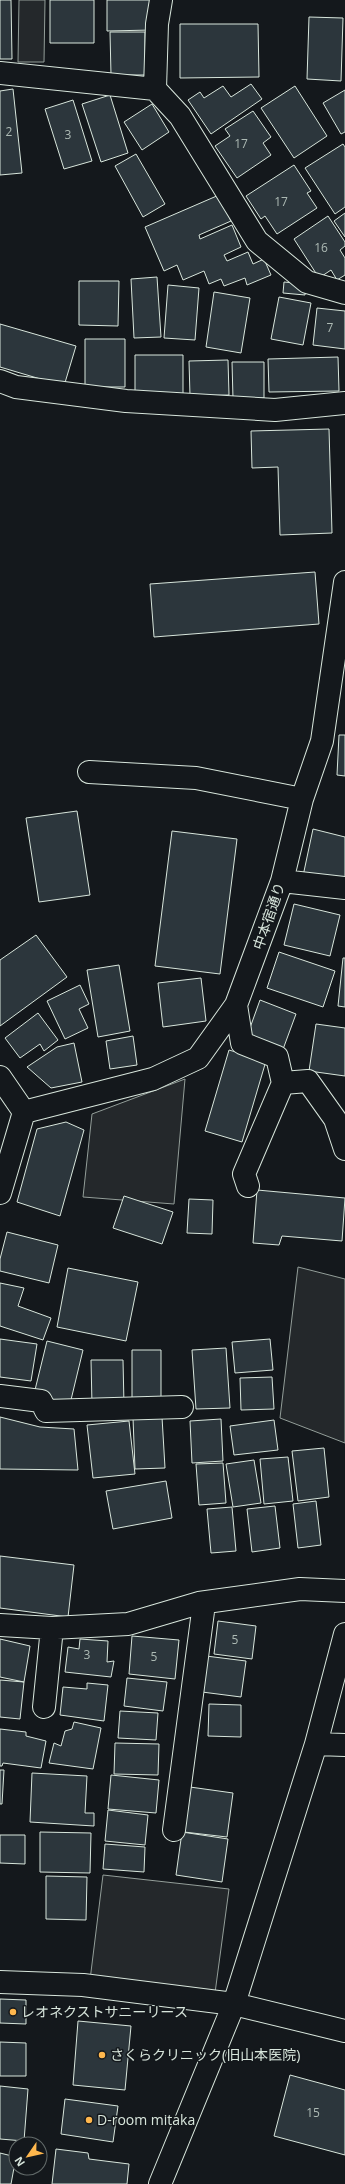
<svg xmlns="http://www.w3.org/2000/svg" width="345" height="2184" viewBox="0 0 345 2184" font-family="'Open Sans','Noto Sans JP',sans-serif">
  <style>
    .parking { fill: #24282b; stroke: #939e99 }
    .building { fill: #2c363c; stroke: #d8e6dc }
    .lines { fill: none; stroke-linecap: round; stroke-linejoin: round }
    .minor-casing { stroke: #d8e6dc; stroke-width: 24 }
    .minor { stroke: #14181c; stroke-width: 22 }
    .poi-dot { fill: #ffb74d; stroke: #14181c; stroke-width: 1.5 }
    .labels { text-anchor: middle; stroke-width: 3; stroke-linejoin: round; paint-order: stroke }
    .number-label { font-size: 12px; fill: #adbab4 }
    .street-label { font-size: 14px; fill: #d8e6dc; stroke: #14181c }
    .poi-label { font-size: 14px; fill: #d8e6dc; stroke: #14181c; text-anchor: start }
  </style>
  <rect width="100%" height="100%" fill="#14181c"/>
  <path class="parking" d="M19,0H45L44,62H18Z
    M185,1079L174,1204L83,1197L92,1114Z
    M298,1267L345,1279V1443L280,1418Z
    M103,1875L229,1889L215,1993L90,1980Z"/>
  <path class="building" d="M0,0H11L12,59H0Z
    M50,0H94V43H50Z
    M107,0H152V30L107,31Z
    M309,17L343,18L341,81L307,79Z
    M180,24H258L259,77L180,78Z
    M110,32H145V75H111Z
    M251,84L262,99L211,134L188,100L200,92L204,98L223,86L231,97Z
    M295,86L327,136L294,158L261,108Z
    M13,89L22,173L0,175V91Z
    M345,90V132L341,134L323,103Z
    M110,95L128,153L101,162L82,104Z
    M73,100L92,161L64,169L45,109Z
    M152,104L169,132L142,150L124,122Z
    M253,111L271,137L263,143L271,155L237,178L215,146L230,136L225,129Z
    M343,144L345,147V207L335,214L305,168Z
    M136,154L165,204L143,217L115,166Z
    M294,165L311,191L307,193L317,208L277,234L265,216L261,219L246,196Z
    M219,195L231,221L199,235L200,239L232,225L241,247L224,255L227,261L248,252L253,264L264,259L271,275L247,285L245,278L224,286L221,279L209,284L204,271L183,280L177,265L164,271L145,227Z
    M345,213V237L334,221Z
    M328,216L345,242V246L340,250L345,258V275L337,280L331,270L319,278L294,239Z
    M157,277L161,337L134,338L131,279Z
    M79,281H119L118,326L79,325Z
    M284,282L306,284L305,295L283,293Z
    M168,285L199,288L195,340L164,338Z
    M214,292L250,298L241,353L206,347Z
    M279,297L311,303L303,345L271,339Z
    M317,308L345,311V349L313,345Z
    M0,324L76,346L64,386L0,367Z
    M85,339H125V387H85Z
    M135,355H183V394H135Z
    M338,357L339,391L269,392L268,359Z
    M228,360L229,395L190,396L189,361Z
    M232,362H264V398L233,399Z
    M329,429L332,533L280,535L278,467L252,468L251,431Z
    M315,572L319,624L154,637L150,584Z
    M339,735H345V776L337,775Z
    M77,811L90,895L39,902L26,818Z
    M313,829L345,837V885L303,876Z
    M172,831L237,839L220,974L155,966Z
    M294,904L340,915L330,956L284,945Z
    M36,935L67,977L0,1026V960Z
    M279,952L335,971L323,1007L267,988Z
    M343,958H345V1007L338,1006Z
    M119,965L130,1031L98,1037L87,970Z
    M201,978L206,1021L163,1027L158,983Z
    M80,985L89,1004L79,1009L88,1028L65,1039L47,1001Z
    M260,1000L296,1014L282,1052L246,1039Z
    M38,1013L58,1040L44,1051L40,1044L20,1058L5,1038Z
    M316,1024L345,1028V1076L309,1071Z
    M133,1036L137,1065L110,1069L106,1041Z
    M74,1043L82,1082L51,1088L27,1067L57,1047Z
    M229,1050L266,1061L242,1142L205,1131Z
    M66,1122L84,1130L60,1216L17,1202L37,1129Z
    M257,1190L345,1198L342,1241L282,1236L279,1245L253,1243Z
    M124,1196L173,1212L162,1244L113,1228Z
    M189,1199L213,1200L212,1234L187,1233Z
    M7,1232L58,1245L49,1283L0,1271V1259Z
    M68,1268L138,1282L126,1341L57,1327Z
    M0,1283L24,1288L18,1306L51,1318L43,1340L0,1326Z
    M0,1339L37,1344L31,1381L0,1377Z
    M270,1339L273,1370L235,1373L232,1342Z
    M47,1341L83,1350L70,1404L34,1394Z
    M226,1348L230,1408L196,1409L192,1350Z
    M132,1350H161V1399H132Z
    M91,1360H123L124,1405H92Z
    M272,1377L274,1409L241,1410L240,1378Z
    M0,1417L40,1427L74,1429L78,1470L0,1469Z
    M162,1417L165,1468L135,1469L133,1418Z
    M221,1419L223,1461L192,1463L190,1421Z
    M274,1420L278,1450L234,1455L230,1426Z
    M129,1421L135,1474L93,1478L87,1425Z
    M324,1448L329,1497L298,1501L292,1451Z
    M288,1457L293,1501L264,1504L260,1459Z
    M254,1460L261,1503L233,1507L226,1464Z
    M223,1463L226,1503L199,1505L196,1464Z
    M166,1481L172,1518L113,1529L106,1491Z
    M316,1501L321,1545L298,1548L293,1504Z
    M275,1506L280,1548L252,1552L247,1509Z
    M232,1507L236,1551L211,1553L207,1509Z
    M0,1556L74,1565L68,1617L0,1608Z
    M218,1621L256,1626L252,1659L214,1654Z
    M132,1636L179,1640L175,1679L129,1674Z
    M0,1639L30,1646L24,1682L0,1677Z
    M80,1639L108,1641L107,1662L114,1661L111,1677L65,1672L68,1647L79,1649Z
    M206,1656L246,1661L241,1697L202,1692Z
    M127,1678L167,1682L163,1711L124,1706Z
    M0,1680L24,1682L20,1719L0,1717Z
    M87,1683L108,1685L104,1721L60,1715L63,1687L87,1689Z
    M209,1704L241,1705V1737L208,1736Z
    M120,1711L158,1713L156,1740L118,1738Z
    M74,1722L101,1728L93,1769L49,1763L54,1743L61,1746L65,1731L72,1729Z
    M0,1729L26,1732V1736L46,1741L41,1768L3,1763L2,1766H0Z
    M115,1743L159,1744L158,1775L114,1774Z
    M0,1770H4L2,1804H0Z
    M32,1773L87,1776L85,1813H94V1826L30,1822Z
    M111,1775L159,1780L156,1813L108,1809Z
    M190,1787L233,1793L227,1837L184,1832Z
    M108,1810L148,1815L145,1845L105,1841Z
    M40,1832L91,1833L90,1873L40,1872Z
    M182,1832L228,1839L222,1882L176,1875Z
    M0,1835H25V1864L0,1863Z
    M105,1844L145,1847L144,1872L103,1869Z
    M46,1876L87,1877L86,1920L46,1919Z
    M0,1999L26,2000V2024L0,2023Z
    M78,2021L131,2026L125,2090L73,2085Z
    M0,2042L26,2043V2076H0Z
    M290,2075L345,2090V2155L274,2136Z
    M0,2086L28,2089L24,2141L0,2139Z
    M65,2099L118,2106L113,2142L61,2134Z
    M56,2149L88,2153L89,2159L129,2164L127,2184H52Z
    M0,2153L16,2157L11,2184H0Z"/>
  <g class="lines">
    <g class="minor-casing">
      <path id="minor" d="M0,73L155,89L180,116L257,241L307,282L345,293
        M155,89L157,24L161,0
        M0,381L16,387L126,401L275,410L345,403
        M89,772L196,778L302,799
        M282,881L345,888
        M236,1005L242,1043L277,1057L283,1083L244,1174L248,1186
        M0,1077L24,1112L0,1193
        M283,1083L308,1081L335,1119L345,1149
        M24,1112L153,1079L198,1058L236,1005L282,881L302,799L322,741L345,582
        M0,1396L41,1401L46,1411L182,1407
        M0,1625L52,1628L128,1624L199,1603L300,1589L345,1591
        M44,1707L52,1628
        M316,1744L345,1745
        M174,1830L204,1604
        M0,1982L83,1985L234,2004L345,2031
        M160,2184L234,2004L316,1744L345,1634"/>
    </g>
    <use href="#minor" class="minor"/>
  </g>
  <g class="poi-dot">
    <circle cx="13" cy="2012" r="4"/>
    <circle cx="102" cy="2055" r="4"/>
    <circle cx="89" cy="2120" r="4"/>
  </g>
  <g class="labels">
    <g class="number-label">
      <text x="9" y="136">2</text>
      <text x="68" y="139">3</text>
      <text x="241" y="148">17</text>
      <text x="281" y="206">17</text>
      <text x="321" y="252">16</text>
      <text x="330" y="332">7</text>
      <text x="235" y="1644">5</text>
      <text x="87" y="1659">3</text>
      <text x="154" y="1661">5</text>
      <text x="313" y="2117">15</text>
    </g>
    <g class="street-label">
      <text transform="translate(269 916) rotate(-71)" y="5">中本宿通り</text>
    </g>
    <g class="poi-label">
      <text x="21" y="2017">レオネクストサニーリース</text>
      <text x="110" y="2060">さくらクリニック(旧山本医院)</text>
      <text x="97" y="2125">D-room mitaka</text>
    </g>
  </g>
  <g transform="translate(28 2156) rotate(236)"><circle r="19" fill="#14181c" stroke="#626a69"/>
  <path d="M0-3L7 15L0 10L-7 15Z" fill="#ffb74d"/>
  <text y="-6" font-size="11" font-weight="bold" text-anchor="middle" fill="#d8e6dc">N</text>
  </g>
</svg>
